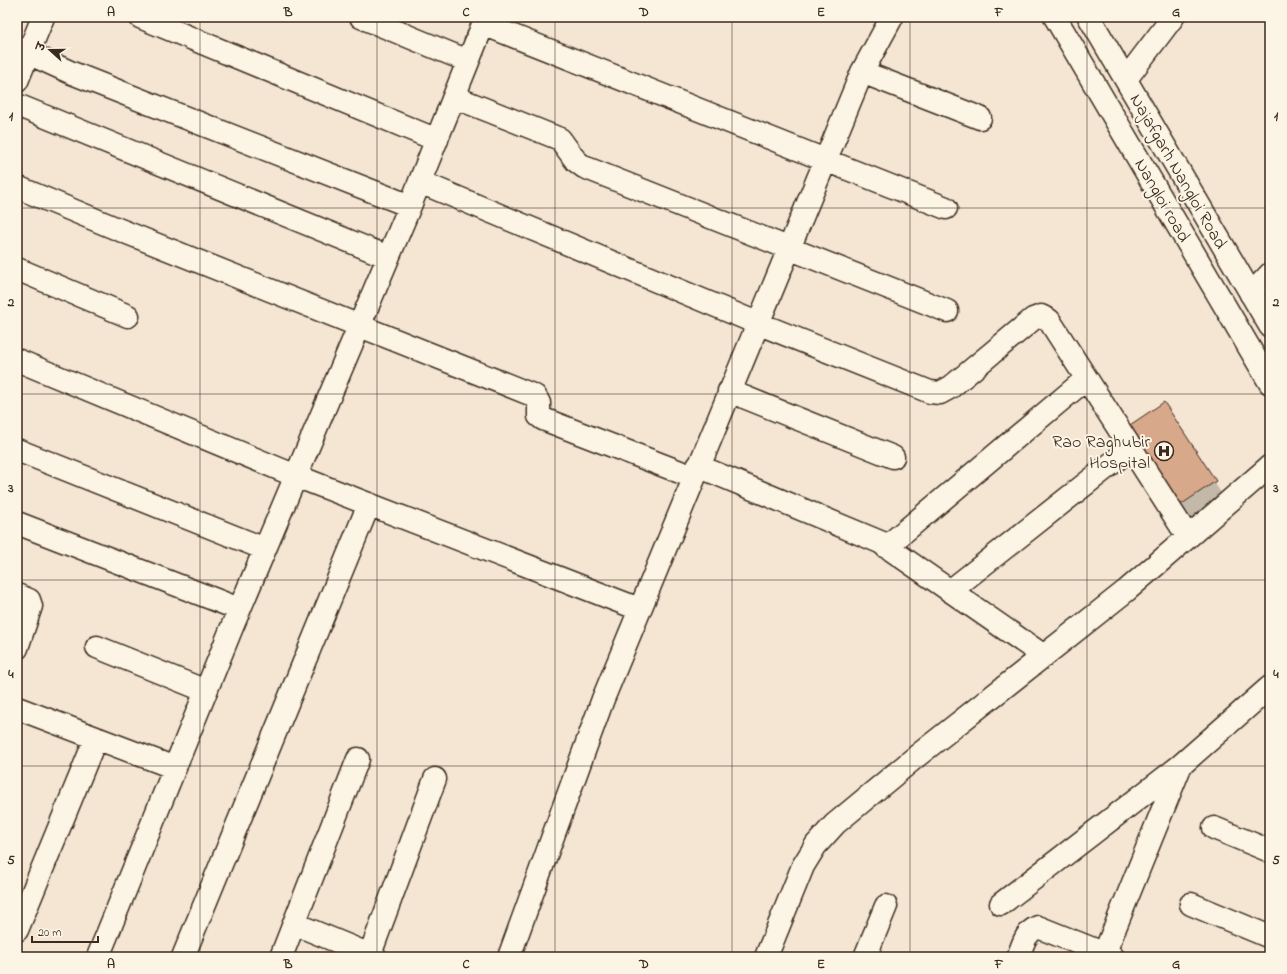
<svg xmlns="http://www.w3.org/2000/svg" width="1287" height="974" viewBox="0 0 1287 974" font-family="'Indie Flower','Playpen Sans Deva',sans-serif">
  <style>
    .shadow { fill: #0003 }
    .building { fill: #d8a88b; stroke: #3b2a1e }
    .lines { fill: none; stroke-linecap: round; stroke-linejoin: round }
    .minor-casing { stroke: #3b2a1e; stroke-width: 25 }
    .major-casing { stroke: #3b2a1e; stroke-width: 25 }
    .minor { stroke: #fcf5e5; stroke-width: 22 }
    .major { stroke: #fcf5e5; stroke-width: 22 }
    .grid { fill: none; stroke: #3b2a1e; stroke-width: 1; stroke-opacity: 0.55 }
    .labels { text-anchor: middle; stroke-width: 4; stroke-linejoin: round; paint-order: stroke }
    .street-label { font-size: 18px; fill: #3b2a1e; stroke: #fcf5e5 }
    .poi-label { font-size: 18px; fill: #3b2a1e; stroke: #fcf5e5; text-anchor: end }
    .neatline { fill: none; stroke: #3b2a1e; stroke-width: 1.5 }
    .grid-label { font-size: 13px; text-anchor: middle; font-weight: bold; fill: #3b2a1e }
  </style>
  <rect width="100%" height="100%" fill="#f5e6d3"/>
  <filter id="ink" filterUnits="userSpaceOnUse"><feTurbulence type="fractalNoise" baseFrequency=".025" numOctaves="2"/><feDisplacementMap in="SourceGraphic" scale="8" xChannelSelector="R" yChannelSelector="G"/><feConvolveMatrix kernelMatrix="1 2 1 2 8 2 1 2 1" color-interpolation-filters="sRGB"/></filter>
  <g filter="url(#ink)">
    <path class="shadow" d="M1163,404L1223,496L1185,522L1133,443Z"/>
    <path class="building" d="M1164,402L1216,481L1176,508L1124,429Z"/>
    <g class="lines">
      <g class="minor-casing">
        <path id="minor" d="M140,17L437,140
          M361,17L468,61
          M483,24L946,208
          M17,48L72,73L410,206
          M862,72L980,118
          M1126,79L1173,17
          M17,81L43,17
          M454,97L560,139L576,161L584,167L947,311
          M17,105L388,257
          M420,182L757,323L930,392L940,393L951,387L1033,319L1041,316L1049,320L1188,537
          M17,187L115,228L535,396L539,403V416L543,419L693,477
          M17,269L128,316
          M1251,294L1270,274
          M17,360L296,476L639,609
          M729,391L893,457
          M17,450L265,549
          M698,466L880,542L1044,656
          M17,523L239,609
          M886,547L1086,379
          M950,591L1130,449
          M17,595L29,600L31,606L17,648
          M97,647L206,691
          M17,708L175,768
          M1214,828L1270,851
          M1001,904L1180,766L1270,687
          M1191,904L1270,937
          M295,924L375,957
          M17,930L96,738
          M98,957L232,627L410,206L486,17
          M183,957L369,504
          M281,957L358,759
          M369,957L435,779
          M509,957L603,699L862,72L892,17
          M766,957L803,866L816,845L835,824L917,756L1127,590L1270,466
          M865,957L886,906
          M1018,957C1023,945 1025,932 1038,927L1113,957
          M1103,957L1180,767"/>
      </g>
      <g class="major-casing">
        <path id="major" d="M1055,17L1270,383
          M1089,17L1270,326"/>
      </g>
      <use href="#minor" class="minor"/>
      <use href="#major" class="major"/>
    </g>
  </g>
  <path class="grid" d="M200,17V957M377,17V957M555,17V957M732,17V957M910,17V957M1087,17V957M17,208H1270M17,394H1270M17,580H1270M17,766H1270"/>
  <defs>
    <g id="hospital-ring" transform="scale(1)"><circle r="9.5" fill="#fcf5e5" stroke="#3b2a1e" stroke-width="1.5"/><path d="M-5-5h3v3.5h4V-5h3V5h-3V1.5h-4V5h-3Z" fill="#3b2a1e"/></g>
  </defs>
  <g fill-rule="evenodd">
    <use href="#hospital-ring" x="1164" y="451"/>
  </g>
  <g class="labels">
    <g class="street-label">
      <text transform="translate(1179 171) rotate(60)" y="6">Najafgarh Nangloi Road</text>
      <text transform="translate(1163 200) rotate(60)" y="6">Nangloi road</text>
    </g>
    <g class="poi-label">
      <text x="1150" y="447">Rao Raghubir<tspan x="1150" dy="21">Hospital</tspan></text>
    </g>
  </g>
  <rect width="1287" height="974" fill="none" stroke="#fcf5e5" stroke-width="44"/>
  <g transform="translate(50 50) rotate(291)" stroke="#fcf5e5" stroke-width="3" paint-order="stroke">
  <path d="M0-3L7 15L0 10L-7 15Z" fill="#3b2a1e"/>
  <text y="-6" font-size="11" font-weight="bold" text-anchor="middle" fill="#3b2a1e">उ</text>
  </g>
  <path d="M32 936v6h66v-6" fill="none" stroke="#3b2a1e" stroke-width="2"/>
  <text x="38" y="936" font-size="12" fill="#3b2a1e" stroke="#fcf5e5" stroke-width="3" paint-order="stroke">20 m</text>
  <rect x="22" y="22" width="1243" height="930" class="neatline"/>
  <g class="grid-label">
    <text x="111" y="16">A</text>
    <text x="288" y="16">B</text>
    <text x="466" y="16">C</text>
    <text x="644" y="16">D</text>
    <text x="821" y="16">E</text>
    <text x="999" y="16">F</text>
    <text x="1176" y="16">G</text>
    <text x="11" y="120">1</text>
    <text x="1276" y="120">1</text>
    <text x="11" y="306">2</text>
    <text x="1276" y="306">2</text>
    <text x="11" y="492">3</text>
    <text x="1276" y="492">3</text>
    <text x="11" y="678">4</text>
    <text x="1276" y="678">4</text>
    <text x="11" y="864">5</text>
    <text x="1276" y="864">5</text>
    <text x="111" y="968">A</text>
    <text x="288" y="968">B</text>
    <text x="466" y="968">C</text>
    <text x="644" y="968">D</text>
    <text x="821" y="968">E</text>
    <text x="999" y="968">F</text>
    <text x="1176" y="968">G</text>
  </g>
</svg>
